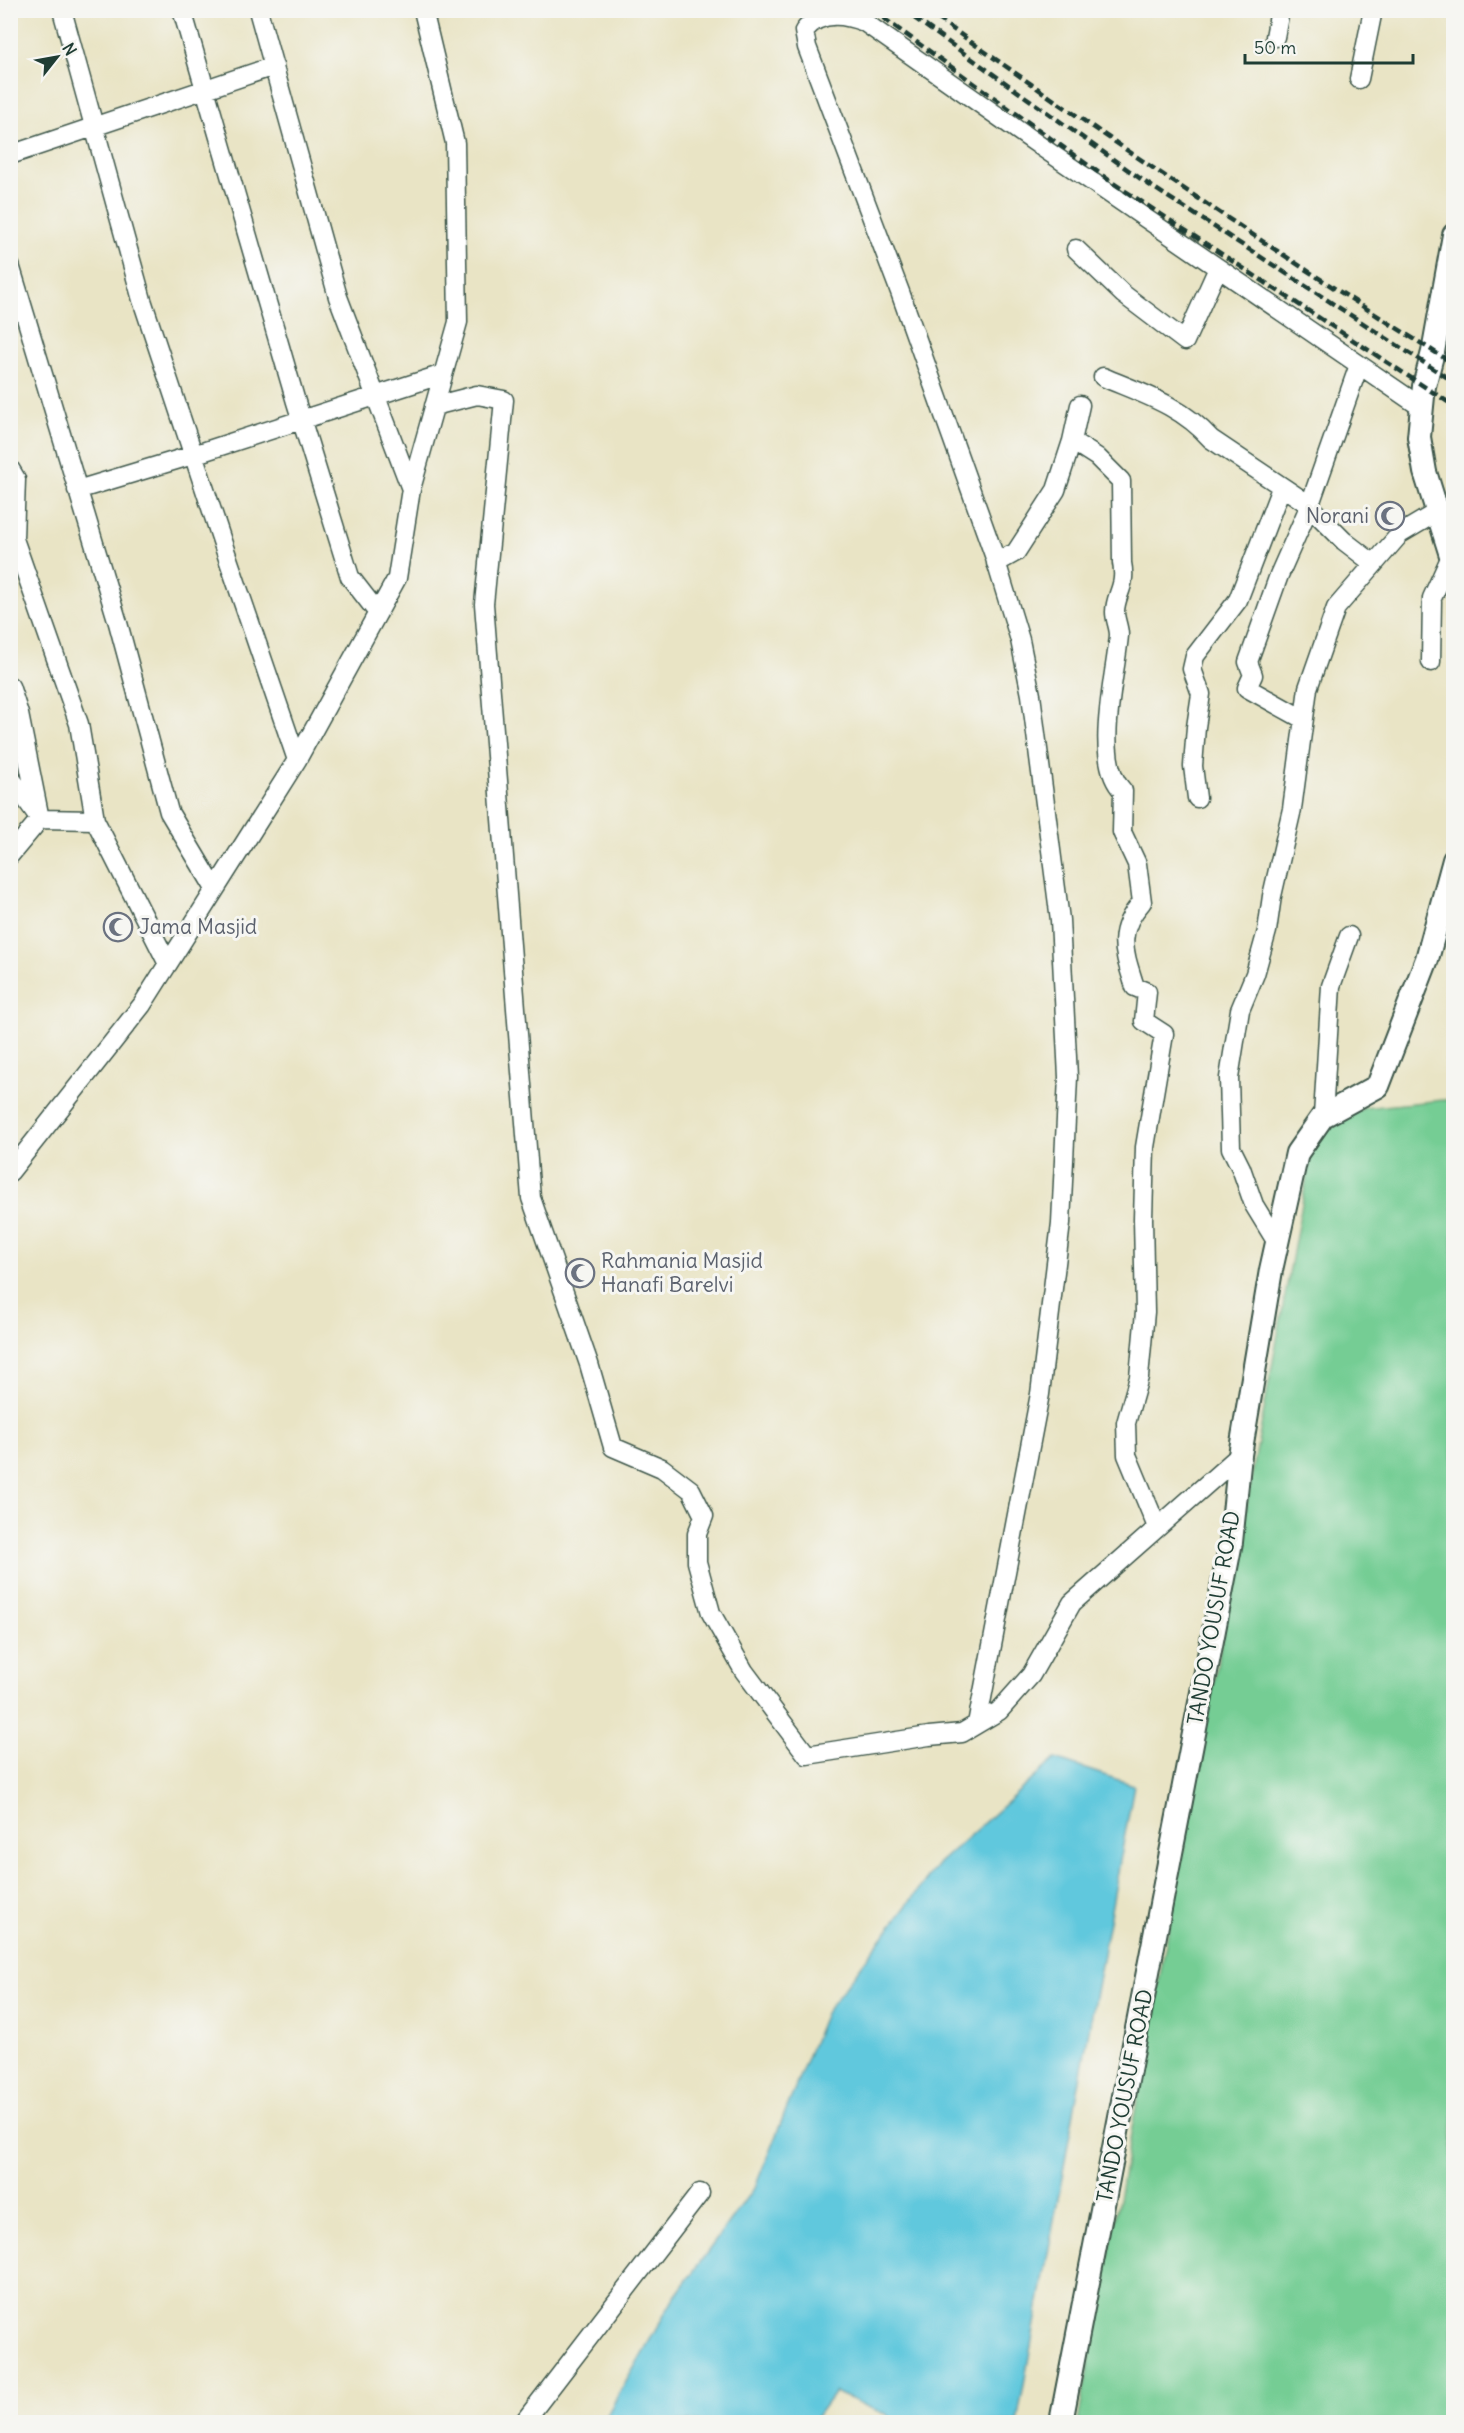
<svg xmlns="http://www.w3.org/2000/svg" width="1464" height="2433" viewBox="0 0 1464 2433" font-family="Delius,sans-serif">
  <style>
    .green { fill: #74cd94; stroke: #4a8564; stroke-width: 1.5 }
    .water { fill: #60c8dd; stroke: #408288; stroke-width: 1.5 }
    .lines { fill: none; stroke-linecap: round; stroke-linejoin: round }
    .minor-casing { stroke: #3d564a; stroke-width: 21 }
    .tertiary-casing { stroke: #3d564a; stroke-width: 26 }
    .minor { stroke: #fff; stroke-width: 18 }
    .tertiary { stroke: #fff; stroke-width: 22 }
    .rail { stroke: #1f3d34; stroke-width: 4.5; stroke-dasharray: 9 4.5; stroke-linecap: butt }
    .labels { text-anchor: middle; stroke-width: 6; stroke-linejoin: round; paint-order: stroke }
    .worship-label { font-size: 21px; fill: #5b616d; stroke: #f6f6f2; text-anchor: start }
    .street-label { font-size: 21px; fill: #1f3d34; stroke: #f6f6f2 }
  </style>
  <rect width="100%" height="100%" fill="#f6f6f2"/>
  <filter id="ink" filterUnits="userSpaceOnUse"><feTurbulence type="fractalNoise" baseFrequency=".0167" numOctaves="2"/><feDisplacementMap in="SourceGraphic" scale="12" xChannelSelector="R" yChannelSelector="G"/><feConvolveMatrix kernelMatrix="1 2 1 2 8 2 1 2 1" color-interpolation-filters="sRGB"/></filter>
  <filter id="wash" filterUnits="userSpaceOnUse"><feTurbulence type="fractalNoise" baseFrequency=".008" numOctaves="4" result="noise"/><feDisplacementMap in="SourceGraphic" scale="24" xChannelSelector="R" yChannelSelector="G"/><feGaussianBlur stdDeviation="1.35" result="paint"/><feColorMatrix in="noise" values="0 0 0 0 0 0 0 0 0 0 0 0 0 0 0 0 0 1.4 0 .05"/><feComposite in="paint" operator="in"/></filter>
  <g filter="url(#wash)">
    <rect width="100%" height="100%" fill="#e9e4c5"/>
    <path class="green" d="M1453,1099V2422H1078L1314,1138L1363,1108Z"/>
    <path class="water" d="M1055,1759L1134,1785L1017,2422H888V2416L835,2392L813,2422H603L674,2298L756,2185L825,2013L939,1863Z"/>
  </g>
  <g filter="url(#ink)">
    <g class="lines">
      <g class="minor-casing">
        <path id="minor" d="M62,10L142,300L224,547L297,760
          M182,10L296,402L350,577L378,613
          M1275,37L1280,10
          M1359,79L1373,10
          M10,155L274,66
          M1076,249L1123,294L1185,341L1218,268
          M10,265L118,623L169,812L215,889
          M1103,377C1143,394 1181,405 1211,439L1305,502L1344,541L1374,564
          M434,406L477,395L504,400L484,604L531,1198L589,1364L613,1447L662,1468L691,1490L704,1516L697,1534V1562L711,1613L744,1671L807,1755L929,1736L962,1733L999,1711L1031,1675L1072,1603L1240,1455
          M1072,441L1097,457L1121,481L1122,563C1127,587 1115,594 1115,612C1115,620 1119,627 1119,635C1116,675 1092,761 1123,791L1122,832L1137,864L1142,902C1115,932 1124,952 1135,987L1147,992L1144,1021L1164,1034L1145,1147L1143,1219L1145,1312L1139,1377L1126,1423L1127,1455L1157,1527
          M10,469L16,479L14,539L79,724L95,820
          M411,489L458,322L455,143L423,10
          M77,490L193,455L443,374
          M996,563L1016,552L1056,490L1072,441L1080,405
          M1431,662L1432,598L1451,556
          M10,686L19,714L40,819L10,855
          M1303,719L1247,688L1253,675L1248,662L1279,575L1309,507L1359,365
          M10,777L40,819L95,820L168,964
          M1197,798L1193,766L1196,727L1201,694L1192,669L1195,656L1238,600L1281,488
          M1323,1116L1331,986L1349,936
          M10,1172L142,1005L297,760L397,578L411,489L338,297L258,10
          M1276,1241L1254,1205L1241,1168L1231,1148L1229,1078L1240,1010L1255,974L1267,931L1272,896L1292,809L1308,688L1336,608L1400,534L1437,512
          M977,1724L1040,1394L1061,1223L1068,1077L1060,920L1031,695L1020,640L994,555L900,292L807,47L804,31C819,11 844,14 864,22L1043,148L1421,407
          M524,2422L700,2193"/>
      </g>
      <g class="tertiary-casing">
        <path id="tertiary" d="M1454,235L1433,352L1424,386L1419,437L1425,472L1454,565
          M1061,2422L1231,1542L1240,1455L1271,1270L1297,1153L1323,1116L1378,1086L1427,959L1454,860"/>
      </g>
      <use href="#minor" class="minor"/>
      <use href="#tertiary" class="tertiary"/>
      <path class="rail" d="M872,10L1113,183L1454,406
        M903,10L1148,184L1454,382
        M926,10C1099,133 1274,252 1454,364"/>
    </g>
  </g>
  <defs>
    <g id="mosque-ring" transform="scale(1.5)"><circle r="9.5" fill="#f6f6f2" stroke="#6b7280" stroke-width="1.5"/><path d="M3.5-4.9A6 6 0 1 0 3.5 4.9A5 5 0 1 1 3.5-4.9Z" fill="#6b7280"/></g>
  </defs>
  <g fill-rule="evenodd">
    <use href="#mosque-ring" x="1390" y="516"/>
    <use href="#mosque-ring" x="118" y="927"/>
    <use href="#mosque-ring" x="580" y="1273"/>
  </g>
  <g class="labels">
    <g class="worship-label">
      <text x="1369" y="523" text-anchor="end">Norani</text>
      <text x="139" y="934">Jama Masjid</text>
      <text x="601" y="1268">Rahmania Masjid<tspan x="601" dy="24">Hanafi Barelvi</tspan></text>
    </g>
    <g class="street-label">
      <text transform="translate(1214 1618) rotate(-80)" y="7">TANDO YOUSUF ROAD</text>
      <text transform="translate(1125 2096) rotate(-79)" y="7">TANDO YOUSUF ROAD</text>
    </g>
  </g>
  <rect width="1464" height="2433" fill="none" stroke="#f6f6f2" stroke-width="36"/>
  <g transform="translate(57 57) rotate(59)" stroke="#f6f6f2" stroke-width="4.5" paint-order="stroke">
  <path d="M0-4.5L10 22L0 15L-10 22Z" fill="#1f3d34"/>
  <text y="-9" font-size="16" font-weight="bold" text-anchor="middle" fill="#1f3d34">N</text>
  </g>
  <path d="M1245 54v9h168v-9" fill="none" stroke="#1f3d34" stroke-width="3"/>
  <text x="1254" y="54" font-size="18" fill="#1f3d34" stroke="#f6f6f2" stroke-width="4.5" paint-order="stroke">50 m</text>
</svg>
